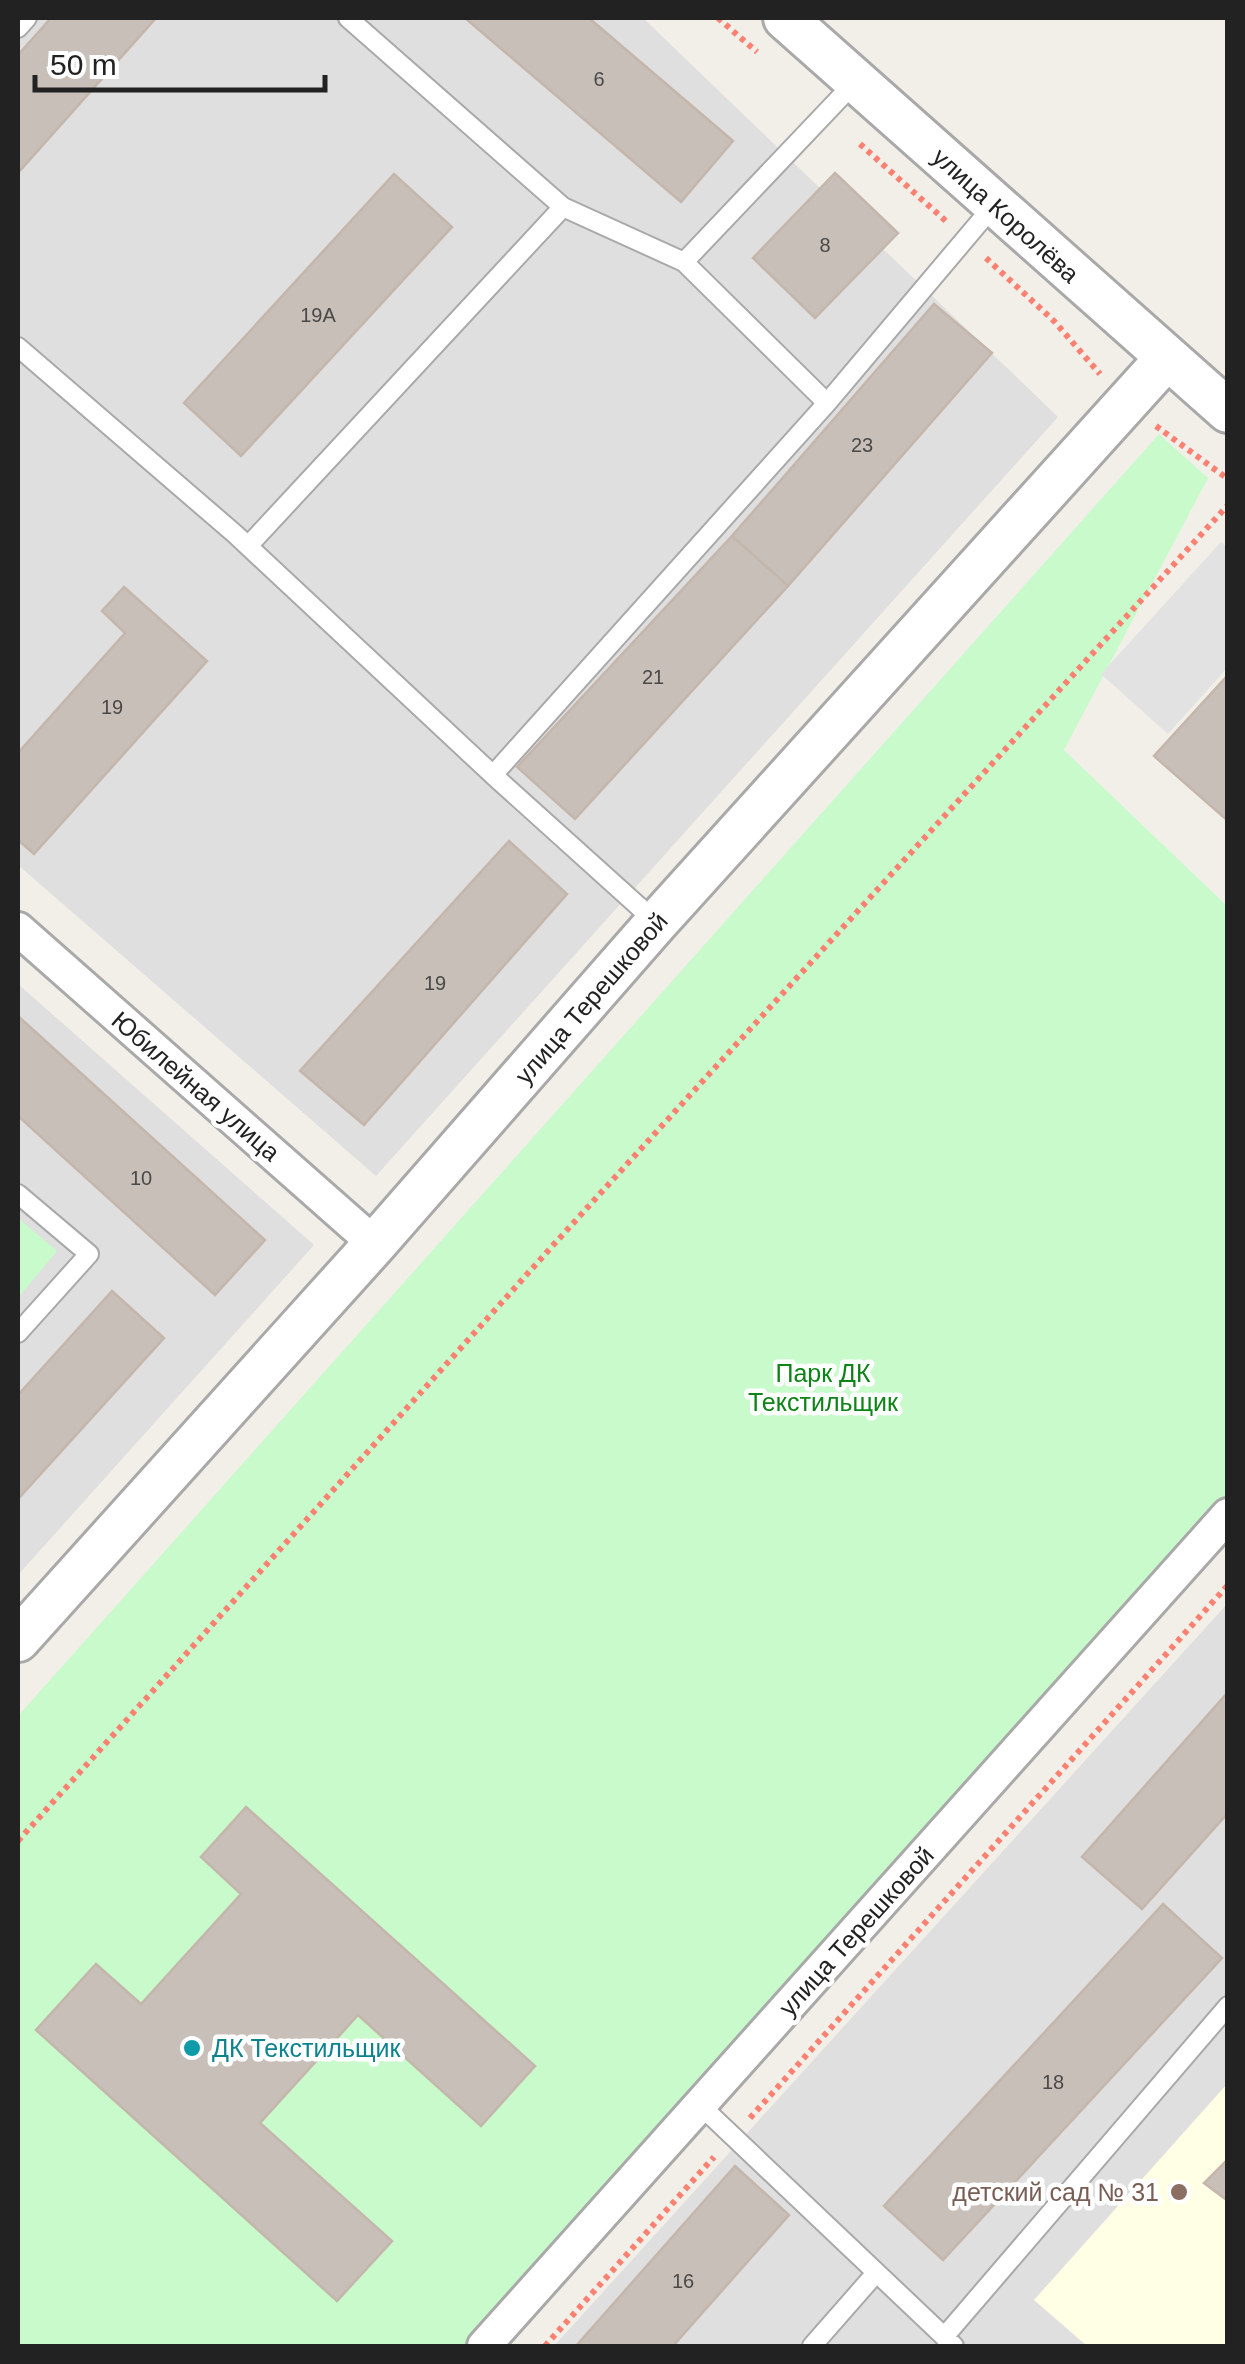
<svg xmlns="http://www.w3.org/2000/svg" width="1245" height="2364" viewBox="0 0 1245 2364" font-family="Arial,sans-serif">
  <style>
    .residential { fill: #e0dfdf }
    .education { fill: #ffffe5 }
    .park { fill: #c8facc }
    .parking { fill: #e2e2e2 }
    .building { fill: #c7bfb8; stroke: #c4b6ab; stroke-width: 2.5 }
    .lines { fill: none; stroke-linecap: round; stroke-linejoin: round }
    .service-casing { stroke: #a9a9a9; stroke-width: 22 }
    .minor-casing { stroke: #a9a9a9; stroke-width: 38 }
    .tertiary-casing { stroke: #a9a9a9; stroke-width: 48 }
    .path { stroke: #fa8072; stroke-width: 6; stroke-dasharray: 5 5; stroke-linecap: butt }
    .service { stroke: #fff; stroke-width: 18 }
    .minor { stroke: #fff; stroke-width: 32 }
    .tertiary { stroke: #fff; stroke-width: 42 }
    .culture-dot { fill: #0f9aa8; stroke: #fff; stroke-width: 4 }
    .education-dot { fill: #8d6e63; stroke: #fff; stroke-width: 4 }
    .labels { text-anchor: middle; stroke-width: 9; stroke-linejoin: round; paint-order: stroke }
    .number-label { font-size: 20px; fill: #4b4948 }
    .street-label { font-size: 25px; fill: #222; stroke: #fff }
    .park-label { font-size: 25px; fill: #0c8416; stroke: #fff }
    .culture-label { font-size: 25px; fill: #0d838f; stroke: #fff; text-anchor: start }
    .education-label { font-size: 25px; fill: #785e54; stroke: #fff; text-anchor: end }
  </style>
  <rect width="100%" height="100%" fill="#f2efe9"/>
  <path class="residential" d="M18,18H643L1058,417L376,1176L18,865Z
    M18,984L314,1245L18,1575Z
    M1227,1604V2346H554Z"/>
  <path class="education" d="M1227,2084V2346H1087L1034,2300Z"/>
  <path class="park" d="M1159,434L1208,478L1064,750L1227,906V1510L479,2346H18V1716Z
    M18,1218L57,1251L18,1298Z"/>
  <path class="parking" d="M1221,542L1228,548L1227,668L1168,734L1101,674Z"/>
  <path class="building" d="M51,18H156L18,173V55Z
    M465,18H589L733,141L681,202Z
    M835,173L898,233L815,318L753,258Z
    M394,174L452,227L241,456L184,403Z
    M934,304L992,353L788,586L732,536Z
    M732,536L788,586L575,819L517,767Z
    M124,587L207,661L34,854L18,840V753L125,633L102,611Z
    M1228,675V821L1154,756Z
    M509,841L567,894L364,1125L300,1071Z
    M18,1016L265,1240L215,1295L18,1116Z
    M112,1291L164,1338L18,1499V1395Z
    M1228,1692V1813L1142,1909L1082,1857Z
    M246,1807L535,2066L481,2126L358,2015L260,2123L392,2241L337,2301L36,2030L96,1964L141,2004L241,1894L201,1857Z
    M1163,1904L1222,1958L943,2260L884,2206Z
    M1228,2159V2201L1204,2183Z
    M735,2166L789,2215L673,2346H576Z"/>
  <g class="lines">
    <g class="service-casing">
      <path id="service" d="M348,18L563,207L684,262L827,403L493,775L656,922
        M18,28L27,18
        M684,262L856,81
        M18,347L235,534L493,775
        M827,403L994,205
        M248,546L563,207
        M18,1194L89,1254L18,1333
        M701,2106L954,2346
        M944,2337L1228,2006
        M812,2346L876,2273"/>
    </g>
    <g class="minor-casing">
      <path id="minor" d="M18,929L375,1244
        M484,2346L1228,1515"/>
    </g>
    <g class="tertiary-casing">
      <path id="tertiary" d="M785,18L1228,411
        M18,1640L375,1244L656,923L1167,358"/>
    </g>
    <path class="path" d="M718,18L757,52
      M860,144L947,222
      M986,258L1054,321L1100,374
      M1156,426L1228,479
      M18,1841L556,1242L1228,505
      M750,2118L1228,1585
      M545,2346L714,2157"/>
    <use href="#service" class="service"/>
    <use href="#minor" class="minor"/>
    <use href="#tertiary" class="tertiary"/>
  </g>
  <circle class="culture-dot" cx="192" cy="2048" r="10"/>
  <circle class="education-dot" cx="1179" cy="2192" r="10"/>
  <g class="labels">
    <g class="number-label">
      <text x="599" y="86">6</text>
      <text x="825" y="252">8</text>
      <text x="318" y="322">19А</text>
      <text x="862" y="452">23</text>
      <text x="653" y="684">21</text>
      <text x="112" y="714">19</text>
      <text x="435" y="990">19</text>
      <text x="141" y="1185">10</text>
      <text x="1053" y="2089">18</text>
      <text x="683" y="2288">16</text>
    </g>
    <g class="street-label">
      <text transform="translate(1006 215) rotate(42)" y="9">улица Королёва</text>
      <text transform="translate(591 998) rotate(-49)" y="9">улица Терешковой</text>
      <text transform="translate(196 1086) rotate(41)" y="9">Юбилейная улица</text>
      <text transform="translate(856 1931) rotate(-48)" y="9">улица Терешковой</text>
    </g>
    <g class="park-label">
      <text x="823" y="1382">Парк ДК<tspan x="823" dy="29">Текстильщик</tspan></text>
    </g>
    <g class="culture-label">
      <text x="212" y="2057">ДК Текстильщик</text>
    </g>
    <g class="education-label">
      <text x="1159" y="2201">детский сад № 31</text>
    </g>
  </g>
  <rect width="1245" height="2364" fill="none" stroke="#222222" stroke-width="40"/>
  <path d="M35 75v15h290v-15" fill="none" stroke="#222222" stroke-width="5"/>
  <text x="50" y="75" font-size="30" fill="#222222" stroke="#ffffff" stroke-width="8" paint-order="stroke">50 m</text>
</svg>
